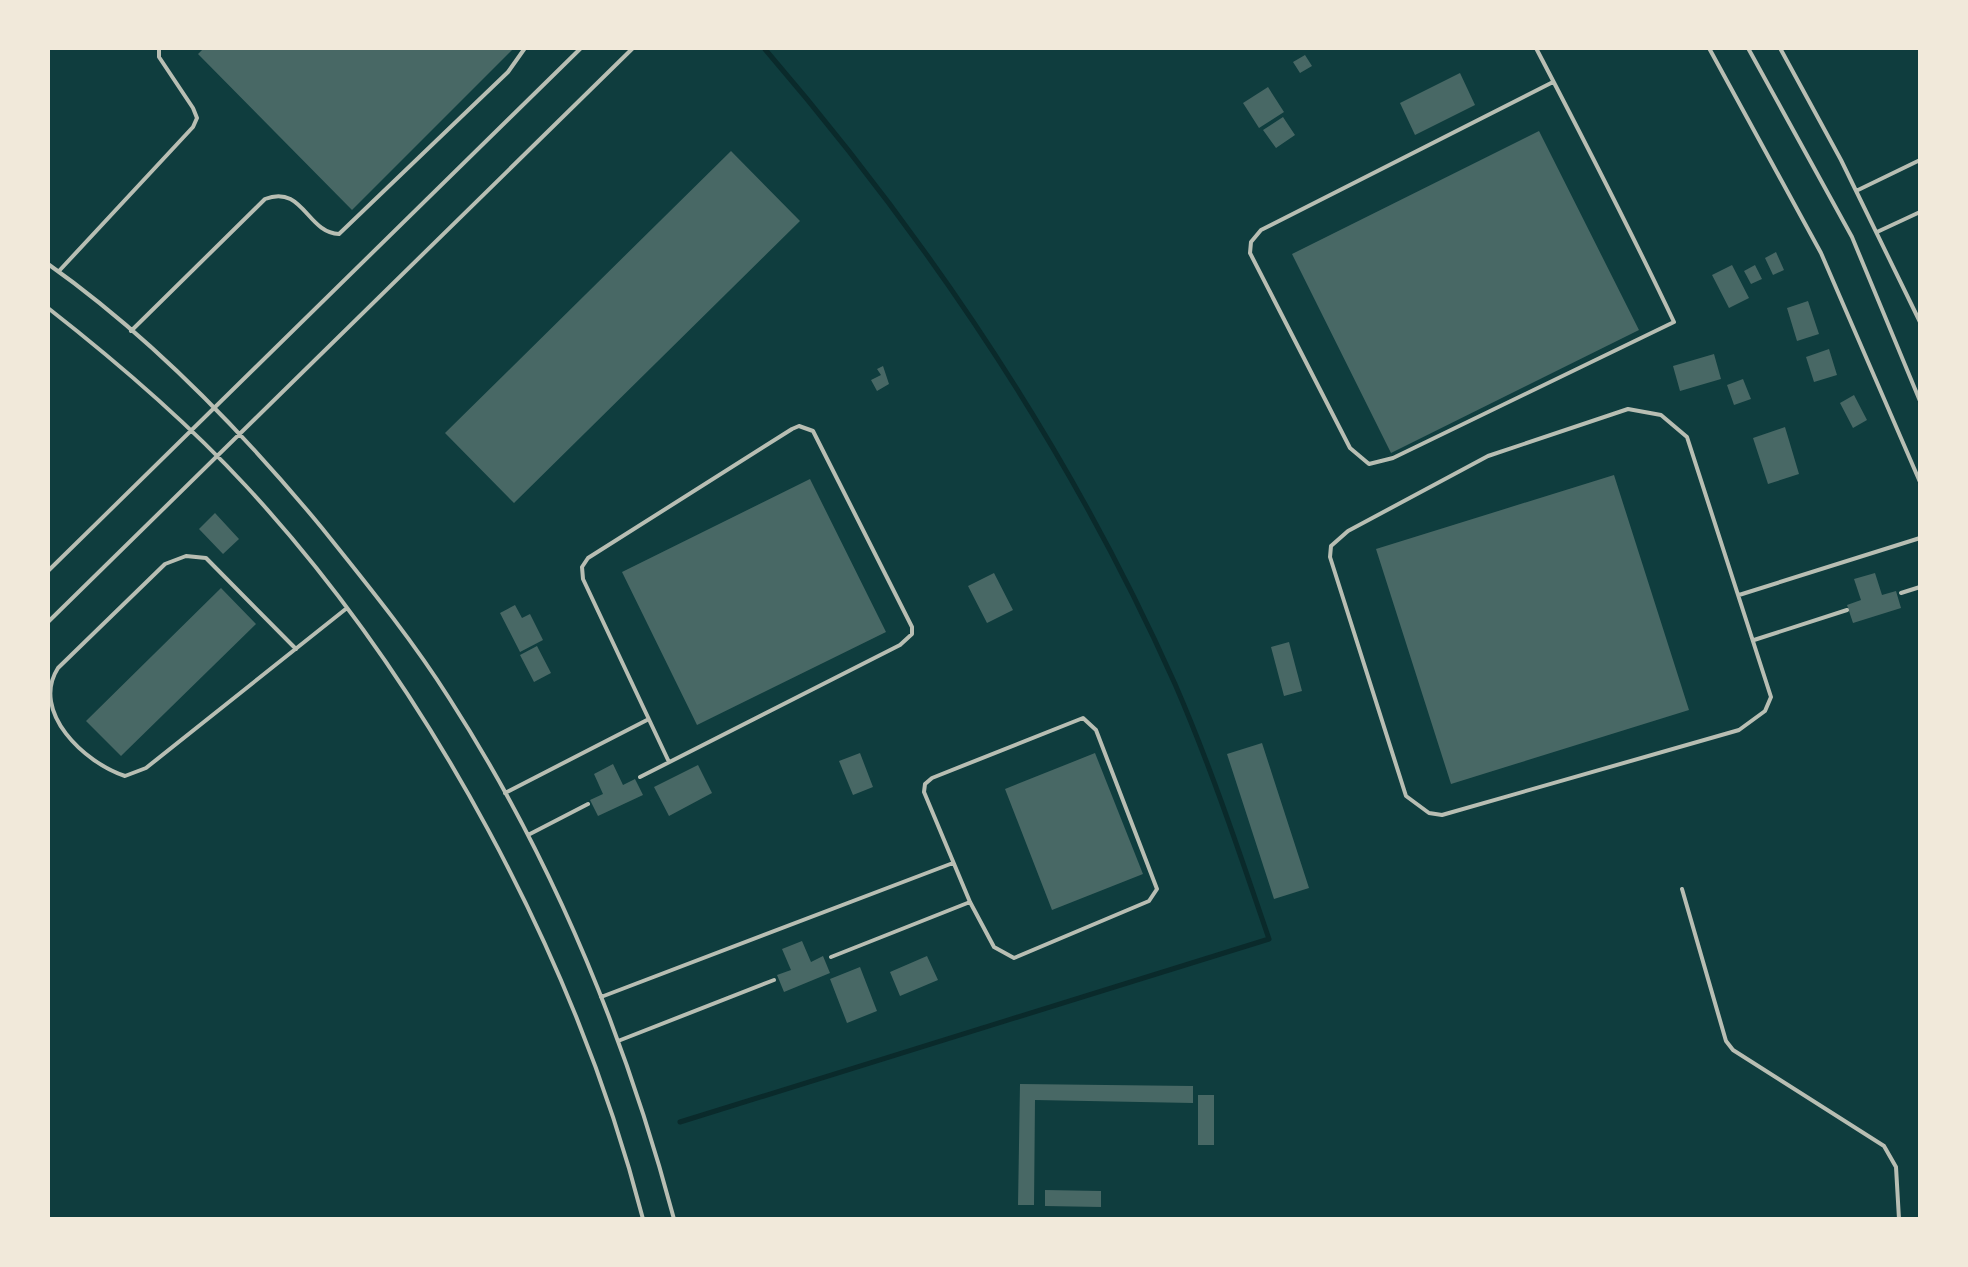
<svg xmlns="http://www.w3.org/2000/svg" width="1968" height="1267" viewBox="0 0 1968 1267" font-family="Rubik,sans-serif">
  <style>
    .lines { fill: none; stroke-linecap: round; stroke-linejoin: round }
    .stream { stroke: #0a2a2b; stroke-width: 5 }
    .building { fill: #486865 }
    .service { stroke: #b8beb3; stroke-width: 4 }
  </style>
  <rect width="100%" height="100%" fill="#0f3d3e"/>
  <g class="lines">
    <path class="stream" d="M680,1122L1269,939C1240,854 1211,767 1175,684C1071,451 930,241 764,48"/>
  </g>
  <path class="building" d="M204,48H514L352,210L198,54Z
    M1305,55L1312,66L1300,73L1293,62Z
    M1460,73L1475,105L1415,135L1400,103Z
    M1268,87L1284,112L1259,128L1243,103Z
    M1283,117L1295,135L1276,148L1263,130Z
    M1539,131L1639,330L1391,453L1292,254Z
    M731,151L800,221L514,503L445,433Z
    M1776,252L1784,270L1773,275L1765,258Z
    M1732,265L1749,298L1729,308L1712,275Z
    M1755,265L1762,279L1751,284L1744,271Z
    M1808,301L1819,334L1797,341L1787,308Z
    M1829,349L1837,375L1814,382L1806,357Z
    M1714,354L1721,379L1680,391L1673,366Z
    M883,366L889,384L877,391L871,380L881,375L877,369Z
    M1743,379L1751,399L1734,405L1727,385Z
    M1854,395L1867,420L1853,428L1840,403Z
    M1785,427L1799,474L1768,484L1753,438Z
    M1614,475L1689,710L1451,784L1376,549Z
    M810,479L886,632L697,725L622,572Z
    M215,513L239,539L223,554L199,529Z
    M994,573L1013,610L987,623L968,586Z
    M1875,573L1882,595L1896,591L1901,608L1853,623L1847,605L1861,600L1854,579Z
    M221,588L256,624L121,756L86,721Z
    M515,605L522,618L530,614L543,640L520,652L500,613Z
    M1289,642L1302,691L1284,696L1271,647Z
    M537,646L551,673L534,682L520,655Z
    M1262,743L1309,888L1274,899L1227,754Z
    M860,753L873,787L853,795L839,761Z
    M1095,753L1143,874L1052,910L1005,789Z
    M613,764L623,785L635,779L643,795L598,816L590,800L603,794L594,774Z
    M698,765L712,793L669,816L654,787Z
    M802,941L811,962L823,956L830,973L784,992L777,975L791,970L782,949Z
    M927,956L938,980L900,996L890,972Z
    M860,967L877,1011L847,1023L830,979Z
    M1020,1084L1193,1086V1103L1035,1100L1034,1205H1018Z
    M1198,1095H1214V1145H1198Z
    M1045,1190L1101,1191V1207L1045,1206Z"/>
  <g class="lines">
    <path class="service" d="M1536,48C1583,138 1630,229 1674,322L1393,458L1369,464L1350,448L1250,253L1251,242L1261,230L1553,82
      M1709,48L1821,253L1920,482
      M1748,48L1852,237L1920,401
      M1780,48L1841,160L1920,322
      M1856,191L1920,160
      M1877,232L1920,212
      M48,264C151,337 242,431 322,528C366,583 411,638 449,698C552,858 625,1035 674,1219
      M59,271L193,127L197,118L193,108L159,57V48
      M48,308C117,362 186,421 246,486C428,683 576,959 643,1219
      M131,331L265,199C303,184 307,233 339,234L508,72L525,48
      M1628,409L1661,415L1687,437L1771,697L1765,711L1739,730L1442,815L1429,813L1406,796L1330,557L1331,546L1348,531L1488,456Z
      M48,571L581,48
      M1901,593L1920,587
      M1739,595L1920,538
      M48,622L633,48
      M1754,640L1847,610
      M296,649L206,558L186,556L165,564L58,668C30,712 85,763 125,776L146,768L347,608
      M1083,718L1096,730L1157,889L1149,901L1014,958L994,947L970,902L924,792L925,784L932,778Z
      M640,777L900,645L912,634V627L813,431L799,426L792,429L588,558L582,567L583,579L669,762
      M505,793L647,720
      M528,835L588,804
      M1682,889L1726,1041L1733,1050L1884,1146L1896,1167L1899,1219
      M831,957L970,902
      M601,997L953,863
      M618,1041L774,980"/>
  </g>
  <rect width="1968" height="1267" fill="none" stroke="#f1e9da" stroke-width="100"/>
</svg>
